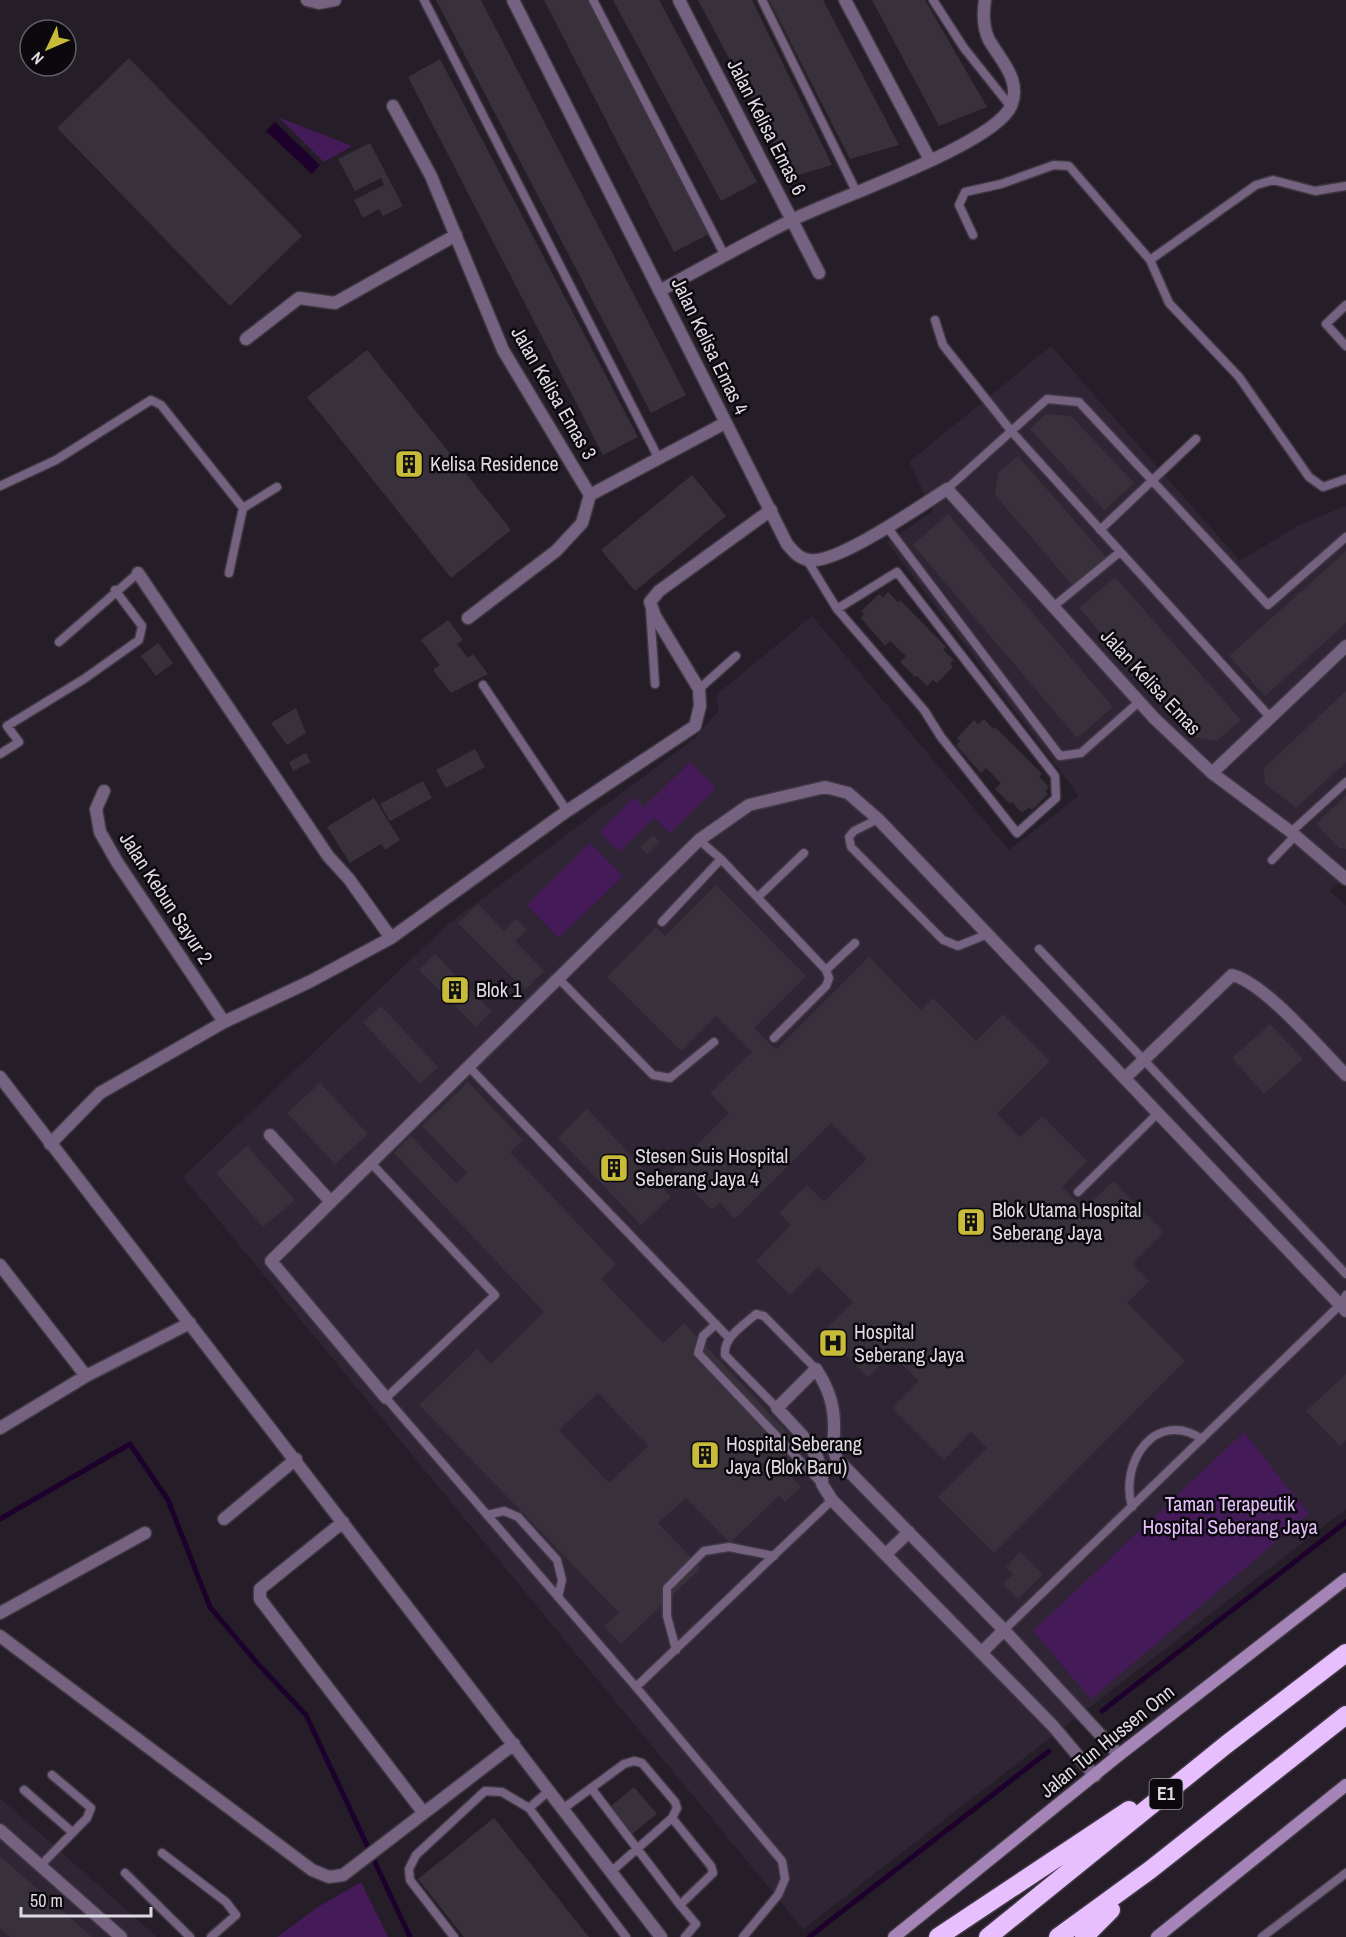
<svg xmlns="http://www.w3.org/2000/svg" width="1346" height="1937" viewBox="0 0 1346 1937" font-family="'Archivo Narrow',sans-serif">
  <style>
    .built { fill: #2f2535 }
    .green { fill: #441a59 }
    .water { fill: #1d002c }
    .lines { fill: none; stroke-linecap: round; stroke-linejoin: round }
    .stream { stroke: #1d002c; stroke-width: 5 }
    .building { fill: #38313c; fill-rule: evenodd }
    .service-casing { stroke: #3f3842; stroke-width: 11 }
    .minor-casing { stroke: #3f3842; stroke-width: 15 }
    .tertiary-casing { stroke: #3f3842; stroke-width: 15 }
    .secondary-casing { stroke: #3f3842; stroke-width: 15 }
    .motorway-casing { stroke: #3f3842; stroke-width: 21 }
    .service { stroke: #756180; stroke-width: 8 }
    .minor { stroke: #756180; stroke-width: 12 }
    .tertiary { stroke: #756180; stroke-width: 12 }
    .secondary { stroke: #a585b8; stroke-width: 12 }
    .motorway { stroke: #e7bfff; stroke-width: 18 }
    .labels { text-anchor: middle; stroke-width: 5; stroke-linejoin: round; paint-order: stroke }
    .shield { fill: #0c090e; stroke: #9f9ba2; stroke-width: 1.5 }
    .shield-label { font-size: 18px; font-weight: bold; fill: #dedae1 }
    .street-label { font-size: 20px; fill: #dedae1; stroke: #0c090e }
    .poi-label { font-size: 20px; fill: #dedae1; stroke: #0c090e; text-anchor: start }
    .park-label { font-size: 20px; fill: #e5c0fb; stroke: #0c090e }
  </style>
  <rect width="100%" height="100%" fill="#251e28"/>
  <path class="built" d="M1051,346L1240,561L1299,525L1346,506V876L1330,891L1346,905V1509L803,1929L183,1177L447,925L696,737L719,710L716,695L812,616L1009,850L1079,796L887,542L933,511L909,462Z
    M0,1798L157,1937H0Z"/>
  <path class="green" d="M278,117L352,146L324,162Z
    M690,762L716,788L670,833L654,818L619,852L599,832L634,797L644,807Z
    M590,843L623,876L559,938L527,905Z
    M1244,1432L1309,1514L1091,1699L1033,1631Z
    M361,1882L388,1937H277L318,1907Z"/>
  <path class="water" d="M275,122L320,165L312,174L266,131Z"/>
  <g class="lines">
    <path class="stream" d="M0,1519L130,1444L168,1500L210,1607L258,1664L306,1715L410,1937
      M1102,1711L1346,1522
      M809,1937L1049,1751"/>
  </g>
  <path class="building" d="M436,0H481L686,395L651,413Z
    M544,0H589L709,234L674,252Z
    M613,0H659L757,182L721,201Z
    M698,0H752L832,165L792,177Z
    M769,0H823L899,145L850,159Z
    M872,0H925L987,107L939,126Z
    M129,58L302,236L230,306L57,128Z
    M440,59L638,437L603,455L408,77Z
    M370,143L403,206L383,216L379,209L363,218L354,200L384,185L381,178L355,191L338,159Z
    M367,350L511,530L451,578L307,397Z
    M1046,414L1071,416L1134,483L1104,510L1030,429Z
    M1018,456L1107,558L1074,587L995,495L998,473Z
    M692,475L726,516L635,591L601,550Z
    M948,514L1113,707L1077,738L913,545Z
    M1346,551V623L1265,696L1229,656Z
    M1115,577L1241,720L1217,741L1192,737L1079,608Z
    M888,592L898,602L900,600L946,647L943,650L954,660L950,664L953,667L937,683L933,680L927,686L917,676L915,677L900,662L906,656L890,641L885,646L861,618L864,614L861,611L879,594L883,598Z
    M448,620L463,640L457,644L468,658L473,654L488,674L451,693L433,670L440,665L421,640Z
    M158,643L173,663L156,676L141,656Z
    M1346,691V762L1296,808L1265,784L1264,768Z
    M296,708L306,733L287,745L271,723Z
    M984,719L993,729L995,727L1042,774L1039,777L1049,787L1045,791L1048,794L1032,810L1029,807L1022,813L1012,802L1010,804L995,789L1001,783L986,768L981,773L956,745L960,741L957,738L974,720L978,724Z
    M475,749L485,767L446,788L436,770Z
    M306,753L311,762L293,771L289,762Z
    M423,781L432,798L390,821L380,804Z
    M1346,795V849L1339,848L1316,824Z
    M374,798L400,840L385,850L381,844L350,863L327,827Z
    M653,835L660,842L647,854L640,847Z
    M716,885L806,976L754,1028L776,1050L869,957L921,1010L933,998L976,1041L1003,1014L1050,1061L997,1114L1020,1137L1042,1116L1087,1161L1062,1187L1084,1209L1113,1181L1164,1232L1132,1264L1149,1281L1127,1303L1185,1361L994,1553L938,1497L987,1448L971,1432L944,1460L892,1408L919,1381L891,1354L868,1377L823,1332L853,1302L818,1267L790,1295L756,1261L791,1225L779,1213L807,1185L824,1202L867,1159L831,1123L735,1219L720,1203L712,1210L672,1170L729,1113L710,1093L752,1052L716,1016L681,1051L607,977L656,927L665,936Z
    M478,904L504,931L516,919L527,930L515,941L544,971L525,990L458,923Z
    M435,954L491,1011L476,1027L419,970Z
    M381,1006L438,1067L420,1084L363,1022Z
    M1270,1024L1303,1059L1264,1094L1232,1058Z
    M468,1082L523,1140L510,1152L616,1264L601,1279L663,1343L684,1323L798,1444L778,1463L801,1487L785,1502L779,1496L730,1543L686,1498L658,1523L701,1568L621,1644L604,1626L619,1613L419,1405L477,1349L491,1364L544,1312L394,1153L411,1136L456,1183L467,1173L422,1126ZM598,1393L648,1446L609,1483L559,1430Z
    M320,1083L368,1134L335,1164L287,1113Z
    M587,1109L671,1197L641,1225L558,1138Z
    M247,1146L295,1200L263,1227L216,1173Z
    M1346,1374V1440L1340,1446L1306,1411Z
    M1020,1552L1043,1574L1018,1599L1003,1584L1013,1574L1006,1567Z
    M634,1787L657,1814L632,1834L610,1807Z
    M494,1818L589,1937H464L418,1879Z
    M0,1856L92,1937H10L0,1928Z"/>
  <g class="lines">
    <g class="service-casing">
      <path id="service" d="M424,0L659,459
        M593,0L725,256
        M762,0L857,193
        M933,0L964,48L1011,107
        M973,235L959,205L965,192L1001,184L1054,165L1069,166L1150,260L1169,303L1239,377L1309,477L1323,487L1346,479
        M1150,260L1256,185L1273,180L1315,191L1346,186
        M1346,305L1326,324L1346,346
        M935,320L943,345L1012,432L1270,717
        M0,486L56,460L151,400L161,405L243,508L229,573
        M947,489L1047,399L1079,402L1268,605L1346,537
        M243,508L277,487
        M887,527L1060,756L1081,753L1140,701
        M1100,530L1196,439
        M807,560L837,609L924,710L941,737L1017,833L1056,798L1055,776L897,572L837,609
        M1054,606L1120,552
        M650,609L655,684
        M59,642L138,573
        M483,685L567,811
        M699,689L736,656
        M0,754L19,742L7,726L84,679L139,640L142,626L115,590
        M878,819L854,831L849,837L851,847L943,940L958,946L988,934
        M1291,832L1346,782
        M699,840L721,859L826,970L829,978L826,986L774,1038
        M1272,860L1295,836
        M758,897L804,853
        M662,922L721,859
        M1039,949L1346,1274
        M826,970L855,943
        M559,979L653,1075L670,1078L714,1042
        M469,1067L729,1338
        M371,1163L495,1295L386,1398L636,1687L782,1861L785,1879L778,1895L743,1937
        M1078,1192L1158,1113
        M716,1324L703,1336L698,1353L822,1484
        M777,1408L725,1355C723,1337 743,1326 756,1314L764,1316L816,1369
        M1132,1507C1119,1463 1155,1408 1202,1439
        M487,1515L504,1511L518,1517L557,1560L562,1580L558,1597
        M1004,1630L1340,1305L1346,1295
        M676,1650L667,1616V1588L704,1551L729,1547L774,1556
        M636,1687L832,1500
        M591,1788L680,1905L713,1873L711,1866L672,1818
        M24,1790L72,1832
        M529,1808L550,1790
        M564,1808L624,1764L634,1761L642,1763L675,1802L677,1808L672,1818L612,1871
        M162,1853L226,1902L236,1915L211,1937
        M40,1866L87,1818L91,1808L52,1775
        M125,1873L190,1937
        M680,1905L696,1924L685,1937
        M454,1937L410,1880L409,1869L416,1855L485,1791L502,1792L529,1808L626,1937
        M1262,1937L1346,1873"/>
    </g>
    <g class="minor-casing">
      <path id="minor" d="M679,0L819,273
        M845,0L930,160
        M393,106L431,176L503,350L590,495
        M661,290C704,267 746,243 790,221C833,199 994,145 1011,106C1022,80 1001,61 989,40C983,28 983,13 985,0
        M246,339L299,298L335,303L456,235
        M590,495L725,423
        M138,573L328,856L349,879L391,938
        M468,618L556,551L582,523L590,495
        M1212,773L1346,646
        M104,791L96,809L100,832L117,862L224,1022
        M0,1077L661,1937
        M1125,1078L1232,975C1265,983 1320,1049 1346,1075
        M270,1135L331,1202
        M50,1144L100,1093L224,1022L311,981L391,938L567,811L695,726L700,706L699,689L655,616L650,602L659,591L771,510
        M0,1265L86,1376
        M386,1398L271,1261L699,840L749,805L825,787L848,793L878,819L1346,1311
        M0,1428L86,1376L190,1323
        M224,1519L296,1459
        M343,1522L260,1589V1599L423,1812
        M886,1554L909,1532
        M0,1613L145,1533
        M0,1636L312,1870L329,1877L343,1875L514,1744
        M982,1652L1004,1630
        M1095,1776L1053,1726L832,1500L822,1484V1471L817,1457L802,1435L777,1408L816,1369C829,1389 835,1407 834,1431C834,1442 832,1449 837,1459L1004,1630L1119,1755
        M0,1830L121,1937"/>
    </g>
    <g class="tertiary-casing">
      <path id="tertiary" d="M307,0L319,3L335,0
        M513,0L787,544C793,551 799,559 809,560C836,565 922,505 947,489L1154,718L1212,773L1291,832L1346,879"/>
    </g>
    <g class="secondary-casing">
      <path id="secondary" d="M894,1937L1119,1755L1346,1579
        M1157,1937L1346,1785"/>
    </g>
    <g class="motorway-casing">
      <path id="motorway" d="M938,1937L1129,1810
        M988,1937L1227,1744L1346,1653
        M1058,1937L1150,1870L1346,1715
        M1084,1937L1111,1910"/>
    </g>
    <use href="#service" class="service"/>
    <use href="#minor" class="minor"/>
    <use href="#tertiary" class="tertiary"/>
    <use href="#secondary" class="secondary"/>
    <use href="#motorway" class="motorway"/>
  </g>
  <defs>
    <g id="building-square" transform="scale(1.5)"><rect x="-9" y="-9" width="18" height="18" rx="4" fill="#c9bb3a" stroke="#0c090e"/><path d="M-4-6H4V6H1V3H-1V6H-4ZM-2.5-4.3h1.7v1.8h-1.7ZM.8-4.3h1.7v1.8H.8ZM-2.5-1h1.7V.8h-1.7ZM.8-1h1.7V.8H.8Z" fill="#111"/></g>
    <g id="hospital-square" transform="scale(1.5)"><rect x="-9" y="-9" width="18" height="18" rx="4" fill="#c9bb3a" stroke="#0c090e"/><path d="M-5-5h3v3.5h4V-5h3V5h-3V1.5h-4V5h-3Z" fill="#111"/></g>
  </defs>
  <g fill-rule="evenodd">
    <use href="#building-square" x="409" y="464"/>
    <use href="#building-square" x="455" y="990"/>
    <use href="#building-square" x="614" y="1168"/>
    <use href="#building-square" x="971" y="1222"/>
    <use href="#hospital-square" x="833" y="1343"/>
    <use href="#building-square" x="705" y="1455"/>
  </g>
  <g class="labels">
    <rect class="shield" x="1149.5" y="1779" width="33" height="30" rx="4.5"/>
    <g class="shield-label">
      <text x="1166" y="1800">E1</text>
    </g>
    <g class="street-label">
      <text transform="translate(767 127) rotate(63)" y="7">Jalan Kelisa Emas 6</text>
      <text transform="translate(710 346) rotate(64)" y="7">Jalan Kelisa Emas 4</text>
      <text transform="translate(554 393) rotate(60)" y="7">Jalan Kelisa Emas 3</text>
      <text transform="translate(1151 682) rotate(47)" y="7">Jalan Kelisa Emas</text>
      <text transform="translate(166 898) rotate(57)" y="7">Jalan Kebun Sayur 2</text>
      <text transform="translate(1107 1741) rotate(-39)" y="7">Jalan Tun Hussen Onn</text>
    </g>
    <g class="poi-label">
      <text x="430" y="471">Kelisa Residence</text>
      <text x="476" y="997">Blok 1</text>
      <text x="635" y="1163">Stesen Suis Hospital<tspan x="635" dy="23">Seberang Jaya 4</tspan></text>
      <text x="992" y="1217">Blok Utama Hospital<tspan x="992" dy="23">Seberang Jaya</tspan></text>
      <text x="854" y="1339">Hospital<tspan x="854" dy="23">Seberang Jaya</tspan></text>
      <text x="726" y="1451">Hospital Seberang<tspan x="726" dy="23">Jaya (Blok Baru)</tspan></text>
    </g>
    <g class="park-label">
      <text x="1230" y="1511">Taman Terapeutik<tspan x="1230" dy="23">Hospital Seberang Jaya</tspan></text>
    </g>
  </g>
  <g transform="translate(48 48) rotate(226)"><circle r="28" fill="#0c090e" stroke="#605d62" stroke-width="1.5"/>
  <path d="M0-4.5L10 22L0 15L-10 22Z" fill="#c9bb3a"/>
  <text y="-9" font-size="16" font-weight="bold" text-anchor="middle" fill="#dedae1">N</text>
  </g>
  <path d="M21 1907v9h130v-9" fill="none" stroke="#dedae1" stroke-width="3"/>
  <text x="30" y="1907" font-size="18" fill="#dedae1" stroke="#0c090e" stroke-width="4.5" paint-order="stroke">50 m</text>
</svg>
